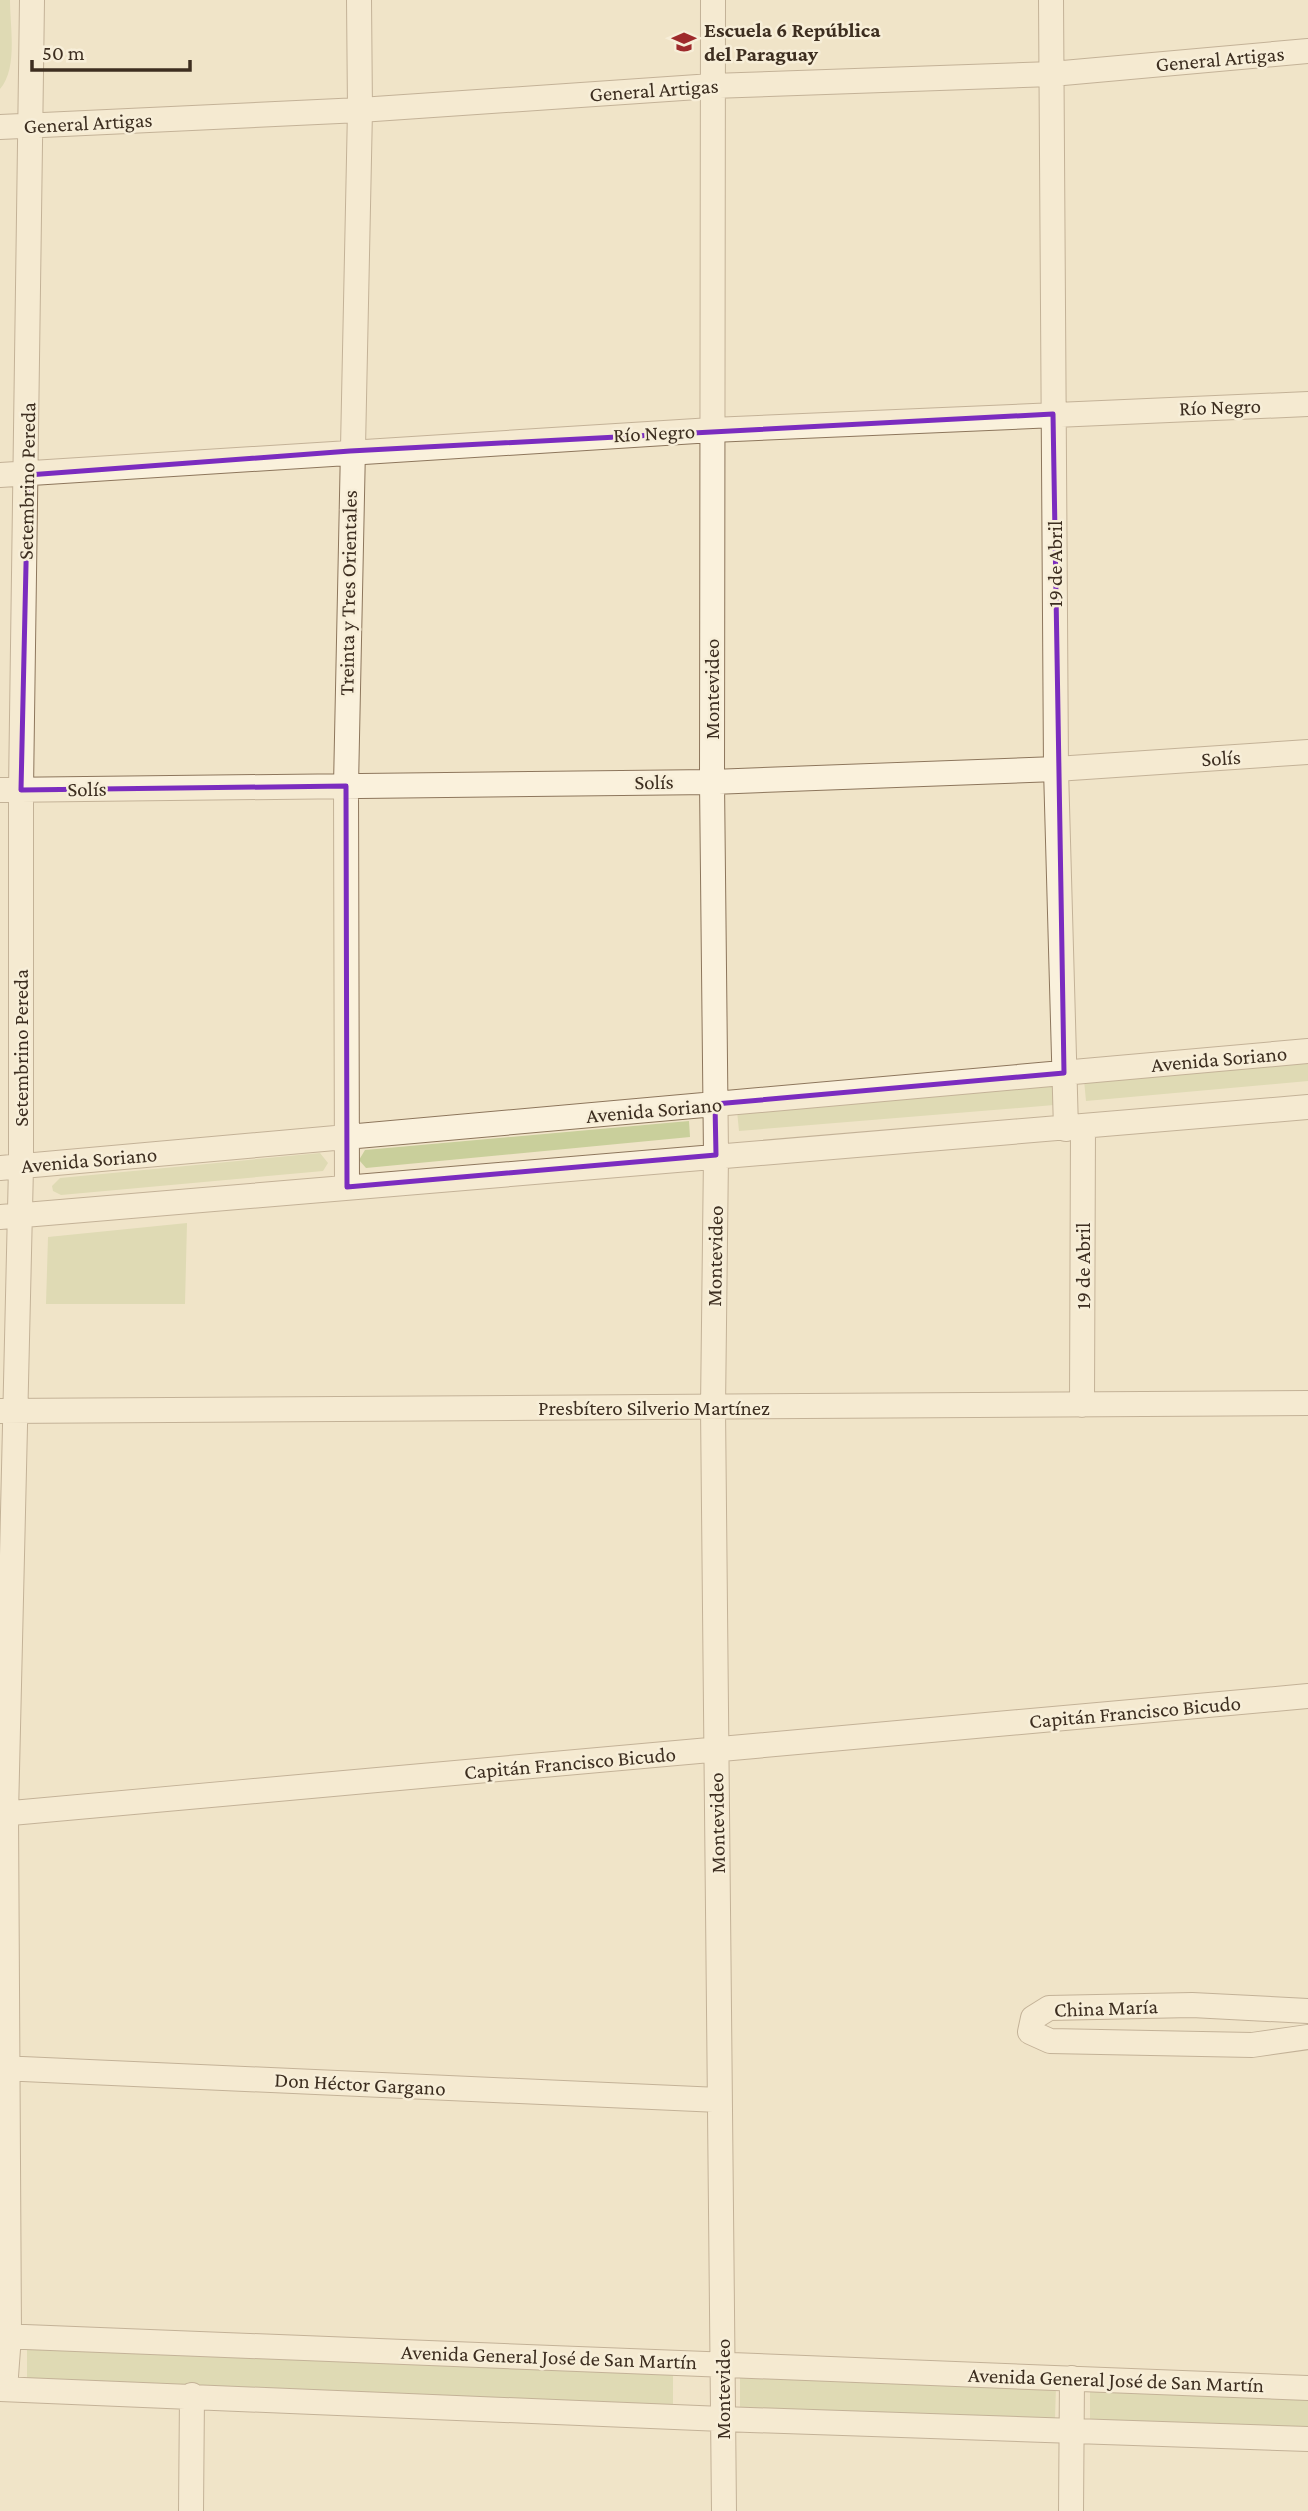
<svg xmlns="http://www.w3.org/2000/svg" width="1308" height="2511" viewBox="0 0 1308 2511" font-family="'Crimson Pro',serif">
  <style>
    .green { fill: #c9cf9b }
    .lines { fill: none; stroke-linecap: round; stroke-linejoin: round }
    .minor-casing { stroke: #8d765c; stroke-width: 26 }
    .minor { stroke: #faf1dc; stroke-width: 24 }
    .marked { fill: none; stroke: #7b2cbf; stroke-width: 5; stroke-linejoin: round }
    .labels { text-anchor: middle; stroke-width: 5; stroke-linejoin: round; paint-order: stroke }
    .poi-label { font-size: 21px; font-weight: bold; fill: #3d2e20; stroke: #f7eed8; text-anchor: start }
    .street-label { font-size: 21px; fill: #3d2e20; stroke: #f7eed8 }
  </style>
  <rect width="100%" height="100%" fill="#f0e4c8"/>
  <path class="green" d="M0,0H10C10,26 18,69 0,89Z
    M1308,1061V1081L1086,1101L1084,1080Z
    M1052,1085L1054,1105L739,1131L737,1111Z
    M689,1121L690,1137L366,1168L359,1160L365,1150Z
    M320,1153L328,1163L323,1171L61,1195L53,1191L52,1186L60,1178Z
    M187,1223L185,1304H46L48,1237Z
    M27,2347L673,2372V2405L27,2382Z
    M740,2374L1056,2386L1055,2419L740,2408Z
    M1090,2388L1308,2396V2429L1090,2421Z"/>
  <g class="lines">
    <g class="minor-casing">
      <path id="minor" d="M713,0L712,782L716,1155L713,1408L724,2511
        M1051,0L1056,769L1066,1129
        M0,127L360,110L712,86L1052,74L1308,51
        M0,475L712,430L1308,404
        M0,790L712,782L1056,769L1308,752
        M0,1168L1308,1051
        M347,1187L346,786L360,110L359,0
        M0,1217L1308,1107
        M1082,1405L1083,1127
        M0,1411L1308,1403
        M0,1814L1308,1696
        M1308,2011L1192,2005L1049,2008L1033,2018L1030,2032L1050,2041L1252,2045L1308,2037
        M0,2068L719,2100
        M0,2336L1308,2388
        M0,2389L722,2419L1308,2439
        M5,2389L9,2336L6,1814L21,1167V790L32,0
        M191,2511L192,2395
        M1071,2511L1072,2378"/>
    </g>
    <use href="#minor" class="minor"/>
  </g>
  <path d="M0 0H1308V2511H0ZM1053,414L1064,1073L715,1104L716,1155L347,1187L346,786L21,790L28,475L350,451Z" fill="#f0e4c8" fill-opacity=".55" fill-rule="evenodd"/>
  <path class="marked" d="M1053,414L1064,1073L715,1104L716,1155L347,1187L346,786L21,790L28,475L350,451Z"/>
  <defs>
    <g id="school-bare" transform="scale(1.89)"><path d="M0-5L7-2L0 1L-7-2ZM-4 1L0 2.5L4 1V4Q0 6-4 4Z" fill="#9e2a2b" stroke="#f7eed8" stroke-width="2.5" paint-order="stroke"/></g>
  </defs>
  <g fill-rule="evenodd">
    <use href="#school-bare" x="684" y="42"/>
  </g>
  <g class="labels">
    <g class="poi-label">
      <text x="704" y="37">Escuela 6 República<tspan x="704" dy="24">del Paraguay</tspan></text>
    </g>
    <g class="street-label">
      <text transform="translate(1220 59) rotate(-5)" y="7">General Artigas</text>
      <text transform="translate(654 90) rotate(-4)" y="7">General Artigas</text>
      <text transform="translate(88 123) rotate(-3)" y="7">General Artigas</text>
      <text transform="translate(1220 407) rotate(-2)" y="7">Río Negro</text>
      <text transform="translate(654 433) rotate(-3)" y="7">Río Negro</text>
      <text transform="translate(27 481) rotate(-89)" y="7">Setembrino Pereda</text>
      <text transform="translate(1055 564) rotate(-90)" y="7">19 de Abril</text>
      <text transform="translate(348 593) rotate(-89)" y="7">Treinta y Tres Orientales</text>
      <text transform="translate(712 689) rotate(-90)" y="7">Montevideo</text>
      <text transform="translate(1221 758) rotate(-4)" y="7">Solís</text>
      <text transform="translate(654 782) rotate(-1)" y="7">Solís</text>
      <text transform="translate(87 789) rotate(-1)" y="7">Solís</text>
      <text transform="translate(21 1048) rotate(-90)" y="7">Setembrino Pereda</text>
      <text transform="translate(1219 1059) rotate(-5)" y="7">Avenida Soriano</text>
      <text transform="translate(654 1110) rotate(-5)" y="7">Avenida Soriano</text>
      <text transform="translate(89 1160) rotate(-5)" y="7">Avenida Soriano</text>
      <text transform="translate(715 1256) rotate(-89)" y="7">Montevideo</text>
      <text transform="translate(1083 1266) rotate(-90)" y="7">19 de Abril</text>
      <text x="654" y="1415">Presbítero Silverio Martínez</text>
      <text transform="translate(1135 1712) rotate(-5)" y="7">Capitán Francisco Bicudo</text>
      <text transform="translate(570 1763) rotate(-5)" y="7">Capitán Francisco Bicudo</text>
      <text transform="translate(717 1823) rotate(-91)" y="7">Montevideo</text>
      <text transform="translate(1106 2008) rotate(-2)" y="7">China María</text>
      <text transform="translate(360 2084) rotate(3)" y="7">Don Héctor Gargano</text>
      <text transform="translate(549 2357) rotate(2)" y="7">Avenida General José de San Martín</text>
      <text transform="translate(1116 2380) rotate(2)" y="7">Avenida General José de San Martín</text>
      <text transform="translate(723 2389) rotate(-90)" y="7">Montevideo</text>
    </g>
  </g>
  <path d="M32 60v10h158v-10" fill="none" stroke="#3d2e20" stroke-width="3.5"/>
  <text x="42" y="60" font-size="21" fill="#3d2e20" stroke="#f7eed8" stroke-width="5" paint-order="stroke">50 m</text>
</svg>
